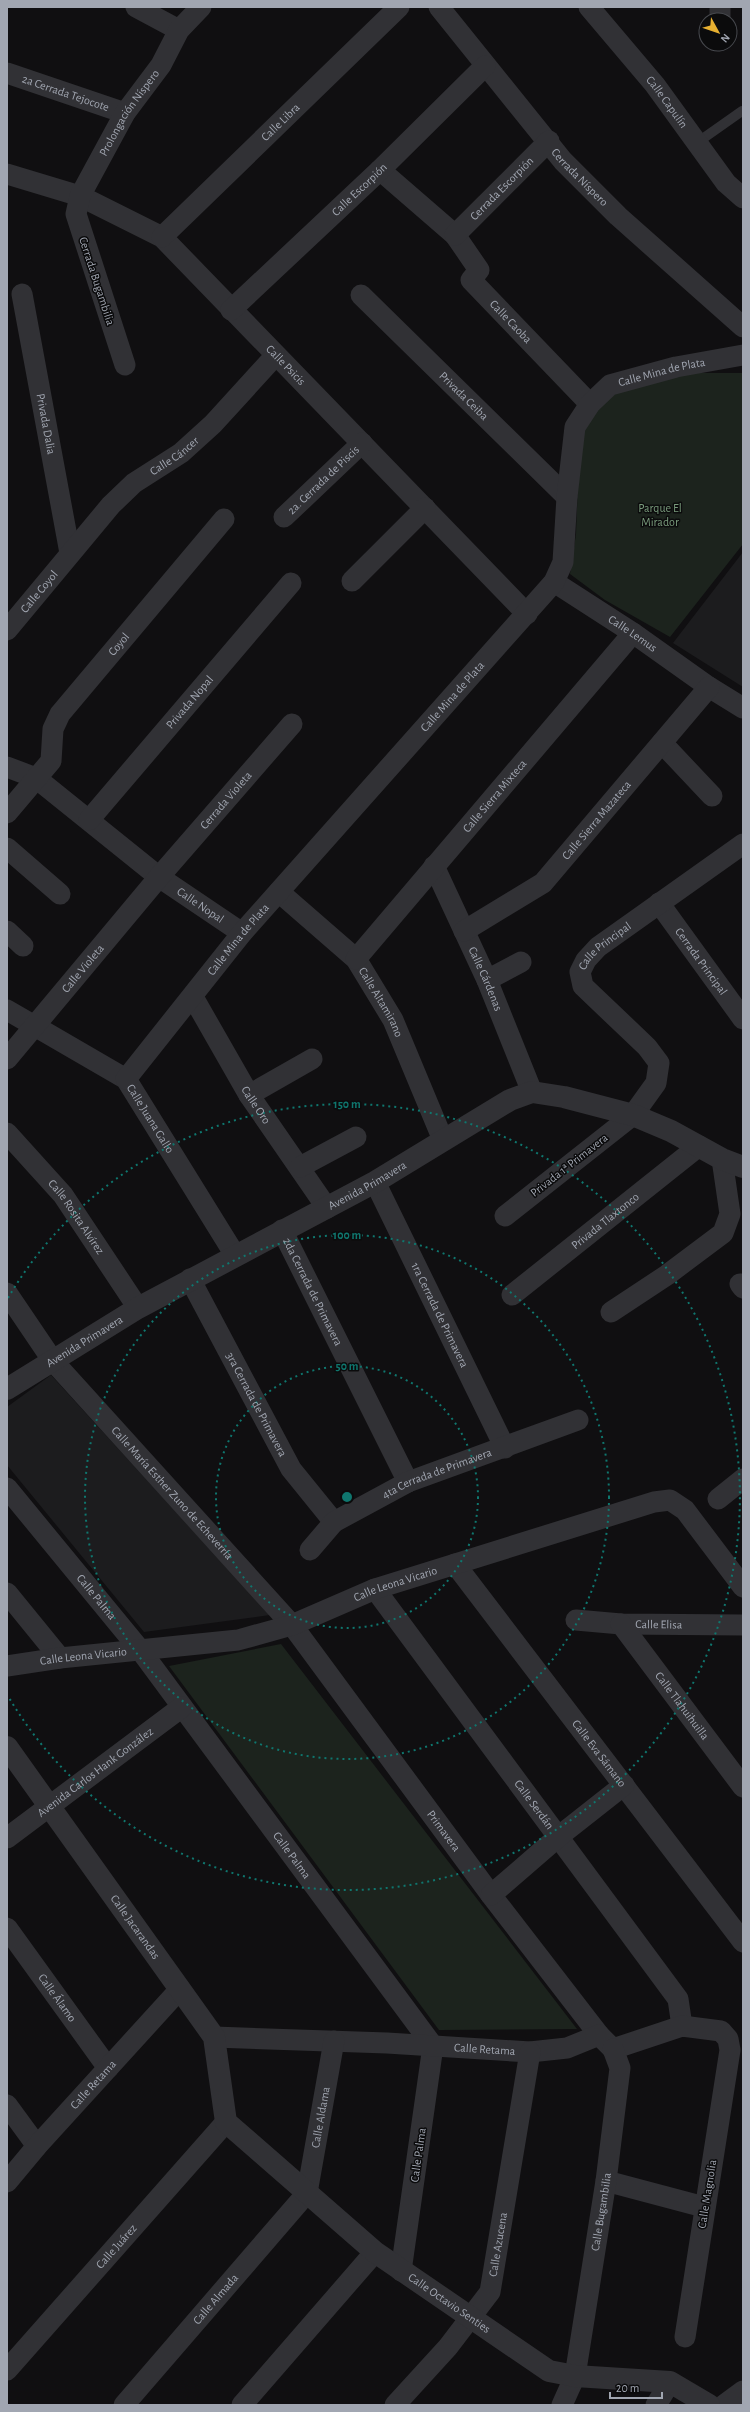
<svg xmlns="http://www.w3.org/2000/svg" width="750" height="2412" viewBox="0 0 750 2412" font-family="'Alegreya Sans',sans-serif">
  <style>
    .built { fill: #1c1c1e }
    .green { fill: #1c231d }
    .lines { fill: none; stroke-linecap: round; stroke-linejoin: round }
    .service { stroke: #313135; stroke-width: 10 }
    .minor { stroke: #313135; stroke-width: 21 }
    .tertiary { stroke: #313135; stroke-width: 22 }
    .ring { fill: none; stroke: #0f766e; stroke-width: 2; stroke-dasharray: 2 4 }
    .labels { text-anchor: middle; stroke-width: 3; stroke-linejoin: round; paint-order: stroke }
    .street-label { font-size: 12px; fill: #a1a6b1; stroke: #0b0b0c }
    .park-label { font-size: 12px; fill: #799b7c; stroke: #0b0b0c }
    .centre { fill: #0f766e; stroke: #0b0b0c; stroke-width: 2 }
    .ring-label { font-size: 12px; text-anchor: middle; font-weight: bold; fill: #0f766e; stroke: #0b0b0c; stroke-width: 3; stroke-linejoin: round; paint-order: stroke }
  </style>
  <rect width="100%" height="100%" fill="#100f11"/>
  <path class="built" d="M743,552V687L673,643Z
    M51,1375L270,1615L144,1632L7,1465V1407Z"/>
  <path class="green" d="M671,373H743V544L670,637L605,600L570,574L576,534L580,431L592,410L619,391Z
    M281,1644L577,2029L439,2030L169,1666Z"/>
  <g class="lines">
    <path class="service" d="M698,142L742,111"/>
    <g class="minor">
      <path d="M136,7L179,30"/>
      <path id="s1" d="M439,7L563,161L618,216L743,327"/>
      <path id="s2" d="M589,7L655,85L726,183L743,198"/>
      <path d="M720,20V7"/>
      <path id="s3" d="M7,73L125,113"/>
      <path id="s4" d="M380,170L455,235L479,270L471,280L590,404"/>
      <path id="s5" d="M7,174L80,196L162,237L527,614"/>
      <path id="s6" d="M455,235L549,141"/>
      <path id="s7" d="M162,237L399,7"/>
      <path id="s8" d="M22,294L70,553"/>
      <path id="s9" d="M361,295L567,497"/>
      <path id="s10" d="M231,310L380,170L485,66"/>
      <path id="s11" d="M125,365L76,214L80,196L125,113L161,65L179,30L201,7"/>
      <path id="s12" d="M284,517L362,443"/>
      <path d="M352,581L425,508"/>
      <path id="s13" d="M554,582L633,633L709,687L743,708"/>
      <path id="s14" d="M7,630L111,505L134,483L181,453L213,424L275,356"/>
      <path d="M662,743L712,796"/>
      <path id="s15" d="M7,767L36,778L159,877L242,933"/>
      <path id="s16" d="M7,813L51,761L53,729L60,714L224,519"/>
      <path id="s17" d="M89,820L291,583"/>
      <path d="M7,848L60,894"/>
      <path id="s18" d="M434,866L487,980L532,1092"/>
      <path id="s19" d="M279,892L356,959L393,1020L443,1140"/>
      <path id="s20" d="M659,903L743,1019"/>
      <path d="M7,931L23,946"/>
      <path id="s21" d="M464,931L543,883L709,687"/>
      <path id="s22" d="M356,959L633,633"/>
      <path d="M487,980L521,962"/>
      <path id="s23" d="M193,997L249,1095L327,1208"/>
      <path id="s24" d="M7,1010L126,1079L235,1255"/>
      <path id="s25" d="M7,1059L159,877L292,724"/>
      <path id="s26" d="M126,1079L242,933L554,582L563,562L567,497L575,427L590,404L610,385L676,367L743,355"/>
      <path d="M249,1095L312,1059"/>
      <path id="s27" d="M7,1133L63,1195L138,1308"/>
      <path d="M300,1167L356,1137"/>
      <path id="s28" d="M375,1182L505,1448"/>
      <path id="s29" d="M505,1216L633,1115L656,1083L659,1063L647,1047L583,986L580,972L586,960L598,947L743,844"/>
      <path id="s30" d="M282,1230L408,1482"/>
      <path id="s31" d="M190,1279L291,1469L334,1522"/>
      <path d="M740,1284L743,1288"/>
      <path id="s32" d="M7,1293L53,1361L292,1625L491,1895L599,2035"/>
      <path id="s33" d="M512,1295L699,1146"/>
      <path d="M611,1312L667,1275L723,1233L730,1214L722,1159"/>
      <path id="s34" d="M7,1488L141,1651L433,2046L401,2271"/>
      <path d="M718,1499L743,1479"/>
      <path id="s35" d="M310,1550L334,1522L408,1482L578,1420"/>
      <path id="s36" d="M455,1564L743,1942"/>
      <path id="s37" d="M375,1589L678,1999L682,2026"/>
      <path d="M7,1593L60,1658"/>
      <path id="s38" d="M576,1620L621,1624L743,1625"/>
      <path id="s39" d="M621,1624L743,1787"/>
      <path id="s40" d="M7,1666L60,1658L238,1640L292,1625L375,1589L654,1502L670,1500L685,1510L743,1587"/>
      <path id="s41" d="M7,1838L182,1707"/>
      <path d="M491,1895L558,1837L624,1785"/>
      <path id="s42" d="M7,1928L108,2068"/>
      <path id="s43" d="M214,2037L387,2043L530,2052L567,2048L599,2035L613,2049L682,2026L721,2031L728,2039L730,2050L685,2337"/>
      <path d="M7,2105L37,2146"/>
      <path d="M606,2181L704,2207"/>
      <path id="s44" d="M7,2182L37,2146L180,1989"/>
      <path id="s45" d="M7,2370L226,2122"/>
      <path id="s46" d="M124,2405L307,2193L334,2041"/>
      <path d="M242,2405L375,2252"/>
      <path id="s47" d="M395,2405L448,2347L490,2292L530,2052"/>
      <path id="s48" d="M562,2405L575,2376L606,2181L620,2068L613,2049"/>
      <path d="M656,2405L670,2382"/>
      <path d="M724,2405L743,2391"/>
    </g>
    <g class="tertiary">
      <path id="s49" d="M7,1389L138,1308L375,1182L510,1100L532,1092L564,1097L633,1115L671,1131L722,1159L743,1167"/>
      <path id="s50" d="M7,1747L214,2037L226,2122L375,2252L549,2371L575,2376L670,2382L709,2405"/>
    </g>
  </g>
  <g class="ring">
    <circle cx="347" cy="1497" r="131"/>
    <circle cx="347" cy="1497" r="262"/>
    <path d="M8 1298A393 393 0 1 1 8 1696"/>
  </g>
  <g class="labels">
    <g class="street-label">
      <text dy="4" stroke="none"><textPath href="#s3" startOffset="62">2a Cerrada Tejocote</textPath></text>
      <text dy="4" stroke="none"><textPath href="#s2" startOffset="123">Calle Capulín</textPath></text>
      <text dy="4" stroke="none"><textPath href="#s11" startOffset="274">Prolongación Níspero</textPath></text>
      <text dy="4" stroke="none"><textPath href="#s7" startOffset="165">Calle Libra</textPath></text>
      <text dy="4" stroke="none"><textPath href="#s1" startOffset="221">Cerrada Níspero</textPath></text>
      <text dy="4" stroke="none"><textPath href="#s6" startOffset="66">Cerrada Escorpión</textPath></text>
      <text dy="4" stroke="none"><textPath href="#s10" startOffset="176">Calle Escorpión</textPath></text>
      <text transform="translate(97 281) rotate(72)" y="4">Cerrada Bugambilia</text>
      <text dy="4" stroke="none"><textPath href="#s4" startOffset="212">Calle Caoba</textPath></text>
      <text dy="4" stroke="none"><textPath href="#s5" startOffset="346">Calle Psicis</textPath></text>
      <text dy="4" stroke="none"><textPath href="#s26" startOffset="922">Calle Mina de Plata</textPath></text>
      <text dy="4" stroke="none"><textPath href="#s9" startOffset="144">Privada Ceiba</textPath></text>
      <text dy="4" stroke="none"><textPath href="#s8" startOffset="132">Privada Dalia</textPath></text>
      <text dy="4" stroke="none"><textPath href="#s14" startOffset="243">Calle Cáncer</textPath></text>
      <text dy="4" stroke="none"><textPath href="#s12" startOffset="54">2a. Cerrada de Piscis</textPath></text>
      <text dy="4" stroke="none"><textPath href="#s14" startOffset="50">Calle Coyol</textPath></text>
      <text dy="4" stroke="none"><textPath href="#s13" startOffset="94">Calle Lemus</textPath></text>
      <text dy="4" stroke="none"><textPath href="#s16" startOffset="208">Coyol</textPath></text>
      <text dy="4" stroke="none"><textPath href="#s26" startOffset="503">Calle Mina de Plata</textPath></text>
      <text dy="4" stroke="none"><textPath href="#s17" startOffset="155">Privada Nopal</textPath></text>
      <text dy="4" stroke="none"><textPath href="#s22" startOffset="214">Calle Sierra Mixteca</textPath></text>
      <text dy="4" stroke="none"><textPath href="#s25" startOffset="339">Cerrada Violeta</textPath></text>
      <text dy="4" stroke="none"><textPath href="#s21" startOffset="175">Calle Sierra Mazateca</textPath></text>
      <text dy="4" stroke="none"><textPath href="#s15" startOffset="239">Calle Nopal</textPath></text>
      <text dy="4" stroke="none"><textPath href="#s26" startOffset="179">Calle Mina de Plata</textPath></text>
      <text dy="4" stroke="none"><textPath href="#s29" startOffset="382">Calle Principal</textPath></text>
      <text dy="4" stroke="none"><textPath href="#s20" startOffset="72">Cerrada Principal</textPath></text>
      <text dy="4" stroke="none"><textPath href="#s25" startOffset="118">Calle Violeta</textPath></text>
      <text dy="4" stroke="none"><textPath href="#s18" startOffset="124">Calle Cárdenas</textPath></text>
      <text dy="4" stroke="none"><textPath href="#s19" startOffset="152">Calle Altamirano</textPath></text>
      <text dy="4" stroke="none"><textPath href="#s23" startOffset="125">Calle Oro</textPath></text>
      <text dy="4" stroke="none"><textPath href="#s24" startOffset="184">Calle Juana Gallo</textPath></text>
      <text transform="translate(569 1165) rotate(-38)" y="4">Privada 1ª Primavera</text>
      <text dy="4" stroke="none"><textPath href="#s49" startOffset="414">Avenida Primavera</textPath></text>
      <text dy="4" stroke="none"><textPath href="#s27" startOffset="109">Calle Rosita Alvírez</textPath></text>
      <text dy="4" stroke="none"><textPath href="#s33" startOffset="119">Privada Tlaxtonco</textPath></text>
      <text dy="4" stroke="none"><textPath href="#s30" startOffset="69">2da Cerrada de Primavera</textPath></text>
      <text dy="4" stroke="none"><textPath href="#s28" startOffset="148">1ra Cerrada de Primavera</textPath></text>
      <text dy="4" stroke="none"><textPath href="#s49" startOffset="91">Avenida Primavera</textPath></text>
      <text dy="4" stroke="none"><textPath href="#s31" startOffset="142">3ra Cerrada de Primavera</textPath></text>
      <text dy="4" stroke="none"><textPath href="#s35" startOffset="151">4ta Cerrada de Primavera</textPath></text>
      <text dy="4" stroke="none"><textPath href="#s32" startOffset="260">Calle María Esther Zuno de Echeverría</textPath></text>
      <text dy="4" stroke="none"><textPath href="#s40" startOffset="400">Calle Leona Vicario</textPath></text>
      <text dy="4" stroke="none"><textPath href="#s34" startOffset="141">Calle Palma</textPath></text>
      <text dy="4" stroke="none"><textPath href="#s38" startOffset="83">Calle Elisa</textPath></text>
      <text dy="4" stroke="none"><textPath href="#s40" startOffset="77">Calle Leona Vicario</textPath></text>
      <text dy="4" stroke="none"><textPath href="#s39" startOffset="102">Calle Tlahuihuilla</textPath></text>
      <text dy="4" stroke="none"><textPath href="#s36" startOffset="238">Calle Eva Sámano</textPath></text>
      <text dy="4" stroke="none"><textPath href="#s41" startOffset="110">Avenida Carlos Hank González</textPath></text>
      <text dy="4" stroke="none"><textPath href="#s37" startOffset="268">Calle Serdán</textPath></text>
      <text dy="4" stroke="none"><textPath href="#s32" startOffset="694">Primavera</textPath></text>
      <text dy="4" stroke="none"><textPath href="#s34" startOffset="465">Calle Palma</textPath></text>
      <text dy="4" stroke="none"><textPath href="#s50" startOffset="221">Calle Jacarandas</textPath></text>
      <text dy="4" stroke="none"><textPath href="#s42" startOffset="86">Calle Álamo</textPath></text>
      <text dy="4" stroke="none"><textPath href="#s43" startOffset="271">Calle Retama</textPath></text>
      <text dy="4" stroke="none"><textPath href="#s44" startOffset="130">Calle Retama</textPath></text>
      <text dy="4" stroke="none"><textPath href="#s46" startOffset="357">Calle Aldama</textPath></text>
      <text transform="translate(418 2155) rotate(-82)" y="4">Calle Palma</text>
      <text transform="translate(707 2194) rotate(-81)" y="4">Calle Magnolia</text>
      <text dy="4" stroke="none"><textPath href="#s48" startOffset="198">Calle Bugambilia</textPath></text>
      <text dy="4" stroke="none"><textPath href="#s47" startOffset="196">Calle Azucena</textPath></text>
      <text dy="4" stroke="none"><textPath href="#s45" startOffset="165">Calle Juárez</textPath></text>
      <text dy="4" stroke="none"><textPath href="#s46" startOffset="140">Calle Almada</textPath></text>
      <text dy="4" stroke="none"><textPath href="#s50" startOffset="730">Calle Octavio Senties</textPath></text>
    </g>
    <g class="park-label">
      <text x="660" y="512">Parque El<tspan x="660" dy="14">Mirador</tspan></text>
    </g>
  </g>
  <circle cx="347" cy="1497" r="6" class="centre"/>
  <g class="ring-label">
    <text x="347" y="1108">150 m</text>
    <text x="347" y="1239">100 m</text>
    <text x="347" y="1370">50 m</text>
  </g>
  <rect width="750" height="2412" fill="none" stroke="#a1a6b1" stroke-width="16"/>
  <g transform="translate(718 32) rotate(130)"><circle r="19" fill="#0b0b0c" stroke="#47494e"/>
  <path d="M0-3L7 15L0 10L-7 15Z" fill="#e7b031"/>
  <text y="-6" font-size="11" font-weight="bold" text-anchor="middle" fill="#a1a6b1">N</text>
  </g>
  <path d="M610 2392v6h52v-6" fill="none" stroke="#a1a6b1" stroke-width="2"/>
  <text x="616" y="2392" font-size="12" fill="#a1a6b1" stroke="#0b0b0c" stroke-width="3" paint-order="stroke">20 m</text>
</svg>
